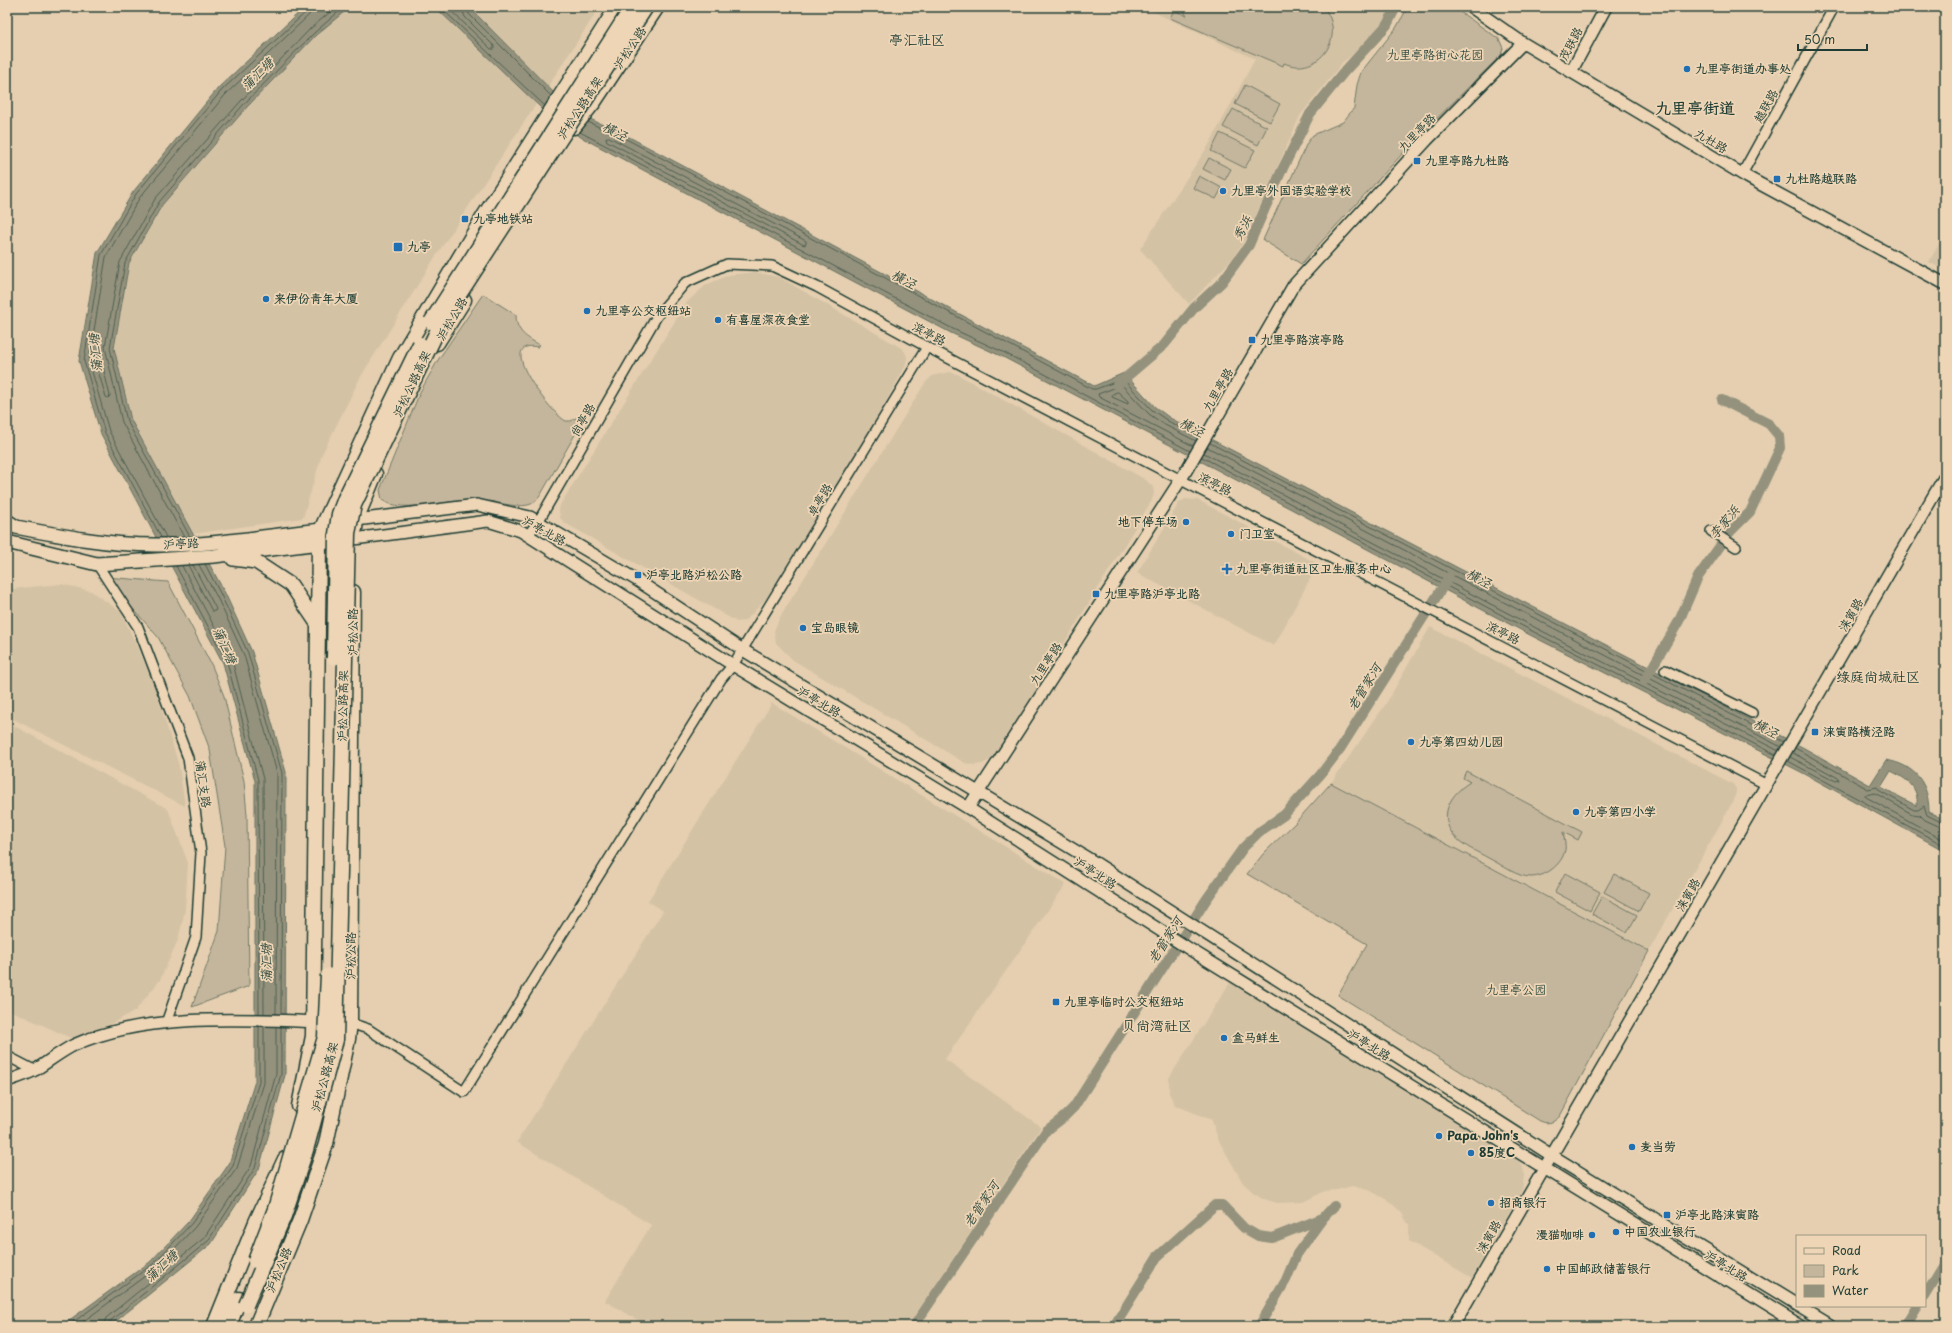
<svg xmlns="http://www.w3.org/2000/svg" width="1952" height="1333" viewBox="0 0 1952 1333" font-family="'Playpen Sans','LXGW WenKai TC',sans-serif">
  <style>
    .built { fill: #d4c2a5 }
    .green { fill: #c4b69c; stroke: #727a68 }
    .water { fill: #94927d; stroke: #657060; fill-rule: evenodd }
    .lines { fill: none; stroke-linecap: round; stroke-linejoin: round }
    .shore { stroke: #4e5f51; stroke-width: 1 }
    .canal { stroke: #94927d; stroke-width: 10 }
    .minor-casing { stroke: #1f3d34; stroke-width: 12 }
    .tertiary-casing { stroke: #1f3d34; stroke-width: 14 }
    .secondary-casing { stroke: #1f3d34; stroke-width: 16 }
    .primary-casing { stroke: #1f3d34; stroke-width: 17 }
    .minor { stroke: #edd5b5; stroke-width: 9 }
    .tertiary { stroke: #edd5b5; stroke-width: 11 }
    .secondary { stroke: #edd5b5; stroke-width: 13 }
    .primary { stroke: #edd5b5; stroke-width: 14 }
    .primary-bridge-casing { stroke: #1f3d34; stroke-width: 17; stroke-linecap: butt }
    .primary-bridge { stroke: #edd5b5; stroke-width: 14 }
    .poi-dot { fill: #1f6fb2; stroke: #edd5b5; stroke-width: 1.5 }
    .labels { text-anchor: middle; stroke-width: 3.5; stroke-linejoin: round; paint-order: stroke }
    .street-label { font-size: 12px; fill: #1f3d34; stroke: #edd5b5 }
    .park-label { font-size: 12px; fill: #30493e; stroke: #edd5b5 }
    .poi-label { font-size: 12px; font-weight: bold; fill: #1f3d34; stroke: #edd5b5; text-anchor: start }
    .water-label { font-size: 13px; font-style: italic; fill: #314a3f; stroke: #edd5b5 }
    .quarter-label { font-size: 14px; fill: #1f3d34; stroke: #edd5b5 }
    .district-label { font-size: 16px; font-weight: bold; fill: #1f3d34; stroke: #edd5b5 }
  </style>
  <rect width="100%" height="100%" fill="#e5cfb0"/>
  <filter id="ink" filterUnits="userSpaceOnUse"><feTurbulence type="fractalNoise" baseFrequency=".025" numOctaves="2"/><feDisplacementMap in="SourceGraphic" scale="8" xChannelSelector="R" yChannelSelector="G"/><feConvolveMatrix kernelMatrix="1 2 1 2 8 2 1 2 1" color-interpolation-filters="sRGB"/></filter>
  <g filter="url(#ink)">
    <path class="built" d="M350,7H600L434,259L360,378L322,454L303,518L193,534L131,420L114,348L129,263L162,205L247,107L316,35Z
      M1143,7H1392L1383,24L1367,43L1343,62L1300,116L1246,238L1233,258L1189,304L1140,249L1210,143L1255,59Z
      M1945,233V271L1929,262Z
      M754,272L779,277L898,346L904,350L907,357L905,367L793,570L749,617L744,621L737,622L565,523L560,518L559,511L560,505L687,302L706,285L729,275Z
      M949,372L957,374L1146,480L1153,487L1154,493L1152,500L997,753L990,760L982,764L973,765L965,763L793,660L776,643L774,631L780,617L925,383L932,376Z
      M1185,499L1198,500L1318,564L1274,646L1137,573L1179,503Z
      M61,584L91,591L121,612L153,681L179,766L185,806L7,716V594L11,589Z
      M1430,627L1733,784L1736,789V796L1649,951L1331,783L1387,702Z
      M772,703L1066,884L945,1059L1041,1127L908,1326H648L605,1301L651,1225L517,1142L663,911L648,901Z
      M7,722L168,809L188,863L185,910L178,940L160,980L135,1011L101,1029L71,1038L7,1009Z
      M1231,981L1514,1157L1519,1161L1523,1168L1524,1176L1522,1191L1472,1278L1409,1241V1225L1401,1212L1389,1201L1371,1191L1352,1186L1337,1190L1325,1191L1303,1202L1277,1203L1264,1199L1253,1192L1243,1183L1218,1139L1212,1120L1175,1105L1169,1093V1078Z"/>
    <path class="green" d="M1181,7H1323C1348,35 1319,78 1284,63L1283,66L1170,18L1174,10L1187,16Z
      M1408,7H1453L1499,39L1503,48L1501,55L1414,141L1301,264L1263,240L1307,143L1313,135L1343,122L1354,108L1357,85L1361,72L1396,28Z
      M1245,85L1280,104L1270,122L1235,104Z
      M1233,109L1267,127L1258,145L1223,127Z
      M1220,133L1255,150L1245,168L1211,151Z
      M1209,158L1231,169L1225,180L1203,169Z
      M1199,176L1222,188L1216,199L1193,188Z
      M483,294L516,315C516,332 527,338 540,345L538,347C492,338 552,415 566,421H571L589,410L540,496C537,500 533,504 528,505C515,508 493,501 479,500C453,498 403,515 382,500L380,490L420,392L438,360Z
      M105,577L168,582L212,666L224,696L244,781L247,815L249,986L192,1007L219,931L225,846L210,750L190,696L158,637Z
      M1466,771L1582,832L1578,840L1563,832C1564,839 1566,844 1565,850C1562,865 1545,877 1531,877C1517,877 1504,866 1492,860C1482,854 1471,850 1462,843C1436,824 1445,797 1470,782L1463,778Z
      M1331,783L1649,951L1560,1116C1554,1122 1549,1125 1540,1121L1338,995L1367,944L1247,874L1264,853L1295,823Z
      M1565,873L1600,892L1590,911L1555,892Z
      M1614,874L1649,893L1639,911L1604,892Z
      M1602,896L1637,915L1627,933L1592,914Z"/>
    <path class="water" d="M305,7H350L316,35L247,107L162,205L129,263L114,348L131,420L225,593L252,652L286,772L285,1075L259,1169L211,1244L110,1326H61L150,1262L189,1221L229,1164L255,1081V781L223,663L101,434L79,361L97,253L133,192L219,87Z
      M435,7H469L571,110L631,138L1094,386L1124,373L1155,407L1170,418L1804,748L1870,785L1886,760C1915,765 1929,783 1929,812L1945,820V851L1803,773L1532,636L1003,357L951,333L560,126ZM1891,771C1907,779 1919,787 1917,806L1881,787Z"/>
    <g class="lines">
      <path class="shore" d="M440,7L545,106
        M447,7L491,49H494V46L465,17L461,7
        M466,7L469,14L551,96
        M588,122L630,141L1092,389H1096L1123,379L1152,410L1168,421L1198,437
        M580,132L953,329L1005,353L1190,451
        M609,137L806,241V244L804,245L607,141L606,138Z
        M97,352L100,354L110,396L108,398L106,397L95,361Z
        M1118,392L1128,401V404L1112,397L1113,394Z
        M1210,443L1784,742
        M1193,446L1099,397L1098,394L1122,385L1149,414L1165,425L1196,441
        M1207,447L1781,747
        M1204,453L1536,628L1779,751
        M1202,457L1534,632L1776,755
        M161,537L105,433L84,361L101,255L136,194L222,90L306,12L307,7
        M166,537L109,431L89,361L106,257L140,197L226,94L309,15L312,7
        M184,537L122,422L105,347L120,262L155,199L241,101L310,29L336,7
        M190,537L127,421L110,348L125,263L159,202L244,104L314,33L344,7
        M205,564L221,595L248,653L282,773L281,1014
        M188,565L212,611H215L216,609L193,565
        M199,565L217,597L244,655L277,773L276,1014
        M176,566L227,662L258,780L259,1013
        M182,566L232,660L263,779L264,1013
        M1795,748L1868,789L1877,787L1880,791L1914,810H1918L1924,806L1927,815L1945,824
        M1790,757L1836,781L1839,780L1838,778L1793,753
        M1788,761L1945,846
        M1945,829L1925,820L1920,815L1912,814L1875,793L1865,795L1866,797L1945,841
        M68,1326L153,1264L192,1223L233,1166L259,1082V1026
        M77,1326L156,1268L195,1227L237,1168L264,1083V1026
        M103,1326L106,1318L204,1238L251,1166L276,1074V1027
        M108,1326L110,1321L208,1241L255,1168L281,1074V1027"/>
      <path class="canal" d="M1117,385L1164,345L1194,308L1222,282L1249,245L1281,172L1310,114L1344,72L1387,25L1396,7
        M1645,680L1679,621L1698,577L1730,532L1750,512L1780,448L1779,436L1769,424L1722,400
        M1925,1295L1945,1262
        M914,1326L1046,1131L1064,1117L1074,1107L1206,900L1243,848L1259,832L1284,815L1321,774L1340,749L1449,577
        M1114,1326L1157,1257L1215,1205H1222L1244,1228L1258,1236L1272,1238L1323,1218
        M1259,1326L1286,1280L1297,1254L1323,1218L1334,1206
        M1906,1326L1918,1306"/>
      <g class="minor-casing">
        <path id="minor" d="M1742,174L1834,7
          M1711,531L1736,547
          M528,535L538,522L657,316L685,283L727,264L772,266L817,287L927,347L1181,480L1767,785
          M97,564L138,627L188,758L201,853L196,937L166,1023
          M1665,670L1752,713
          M350,1023L368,1029L464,1092L721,679L733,665L927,347
          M7,1056L34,1070"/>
      </g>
      <g class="tertiary-casing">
        <path id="tertiary" d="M1471,7L1523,43L1747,177L1945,284
          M1571,72L1606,7
          M356,520L477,505L530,517L635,579L743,650L1094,862L1551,1155L1797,1306
          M354,539L488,521L521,531L733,665L968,808L1191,950L1800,1326
          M968,808L1183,476L1293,286L1427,140L1523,43
          M7,1081C16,1078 26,1075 35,1070C48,1062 60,1052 74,1045C145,1013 243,1019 320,1022
          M1797,1306L1830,1326
          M1453,1326C1616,1042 1782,760 1945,476"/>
      </g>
      <g class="secondary-casing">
        <path id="secondary" d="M7,521L16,527C62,536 108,545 155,545C210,546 266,536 321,530L331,527
          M7,542L97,564L214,556L345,540
          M233,559L256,562L291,585L318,625"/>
      </g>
      <g class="primary-casing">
        <path id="primary" d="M574,127L594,102L657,7
          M437,343L464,300
          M355,529L356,520L375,474
          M299,1106L313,1036L319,543L321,530L400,358L484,216L617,7
          M214,1326L256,1222L285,1159
          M229,1326L239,1299
          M256,1326L300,1220L326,1144L348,1039L350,1023L353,592"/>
      </g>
      <use href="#minor" class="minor"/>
      <use href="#tertiary" class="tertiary"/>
      <use href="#secondary" class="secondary"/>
      <use href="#primary" class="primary"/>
      <g class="primary-bridge-casing">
        <path id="primary-bridge" d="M431,322L632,7
          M334,658L336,534L339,514L345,498L420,344
          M255,1261L275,1209L325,1037L328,975
          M246,1305L284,1216L306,1150L336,1040L348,533L354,505L442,321L646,7"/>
      </g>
      <use href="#primary-bridge" class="primary-bridge"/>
    </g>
  </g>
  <g class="poi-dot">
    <circle cx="1687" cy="69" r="4"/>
    <rect x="1413" y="157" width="8" height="8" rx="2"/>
    <rect x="1773" y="175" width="8" height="8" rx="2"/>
    <circle cx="1223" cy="191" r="4"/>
    <rect x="461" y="215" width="8" height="8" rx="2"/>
    <rect x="393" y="242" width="10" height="10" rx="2"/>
    <circle cx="266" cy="299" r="4"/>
    <circle cx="587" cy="311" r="4"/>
    <circle cx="718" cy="320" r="4"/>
    <rect x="1248" y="336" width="8" height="8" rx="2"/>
    <circle cx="1186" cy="522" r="4"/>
    <circle cx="1231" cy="534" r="4"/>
    <path d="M1225 563h4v4h4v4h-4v4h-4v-4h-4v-4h4z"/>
    <rect x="634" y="571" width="8" height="8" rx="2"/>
    <rect x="1092" y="590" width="8" height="8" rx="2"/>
    <circle cx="803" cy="628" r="4"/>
    <rect x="1811" y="728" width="8" height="8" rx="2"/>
    <circle cx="1411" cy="742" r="4"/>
    <circle cx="1576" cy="812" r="4"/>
    <rect x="1052" y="998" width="8" height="8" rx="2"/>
    <circle cx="1224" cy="1038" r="4"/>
    <circle cx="1439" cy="1136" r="4"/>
    <circle cx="1632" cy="1147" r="4"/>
    <circle cx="1471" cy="1153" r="4"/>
    <circle cx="1491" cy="1203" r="4"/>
    <rect x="1663" y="1211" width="8" height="8" rx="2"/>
    <circle cx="1616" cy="1232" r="4"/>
    <circle cx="1592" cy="1235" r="4"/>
    <circle cx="1547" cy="1269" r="4"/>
  </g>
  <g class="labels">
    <g class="street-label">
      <text transform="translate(1571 44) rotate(-62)" y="4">茂联路</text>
      <text transform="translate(630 48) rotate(-56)" y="4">沪松公路</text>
      <text transform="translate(1766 106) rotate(-61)" y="4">越联路</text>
      <text transform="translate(580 108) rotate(-57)" y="4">沪松公路高架</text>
      <text transform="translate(1417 133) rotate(-46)" y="4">九里亭路</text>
      <text transform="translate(1711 141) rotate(31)" y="4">九杜路</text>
      <text transform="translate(452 319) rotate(-59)" y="4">沪松公路</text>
      <text transform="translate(929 334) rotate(28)" y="4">滨亭路</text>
      <text transform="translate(412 384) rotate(-65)" y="4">沪松公路高架</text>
      <text transform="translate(1218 390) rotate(-60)" y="4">九里亭路</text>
      <text transform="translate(583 420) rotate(-60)" y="4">尚亭路</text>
      <text transform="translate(1215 484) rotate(27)" y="4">滨亭路</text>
      <text transform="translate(820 500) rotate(-59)" y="4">卓亭路</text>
      <text transform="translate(544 531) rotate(29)" y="4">沪亭北路</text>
      <text transform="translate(181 544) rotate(-3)" y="4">沪亭路</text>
      <text transform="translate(1851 615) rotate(-60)" y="4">涞寅路</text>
      <text transform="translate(353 632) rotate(-90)" y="4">沪松公路</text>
      <text transform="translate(1503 633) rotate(27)" y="4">滨亭路</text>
      <text transform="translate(1046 664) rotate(-57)" y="4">九里亭路</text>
      <text transform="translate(819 702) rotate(31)" y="4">沪亭北路</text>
      <text transform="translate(343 706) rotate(-89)" y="4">沪松公路高架</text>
      <text transform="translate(203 784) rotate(82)" y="4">蒲汇支路</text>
      <text transform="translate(1095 873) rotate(33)" y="4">沪亭北路</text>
      <text transform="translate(1688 895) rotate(-60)" y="4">涞寅路</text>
      <text transform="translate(351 956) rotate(-90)" y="4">沪松公路</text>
      <text transform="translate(1369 1045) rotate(32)" y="4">沪亭北路</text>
      <text transform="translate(325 1077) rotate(-75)" y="4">沪松公路高架</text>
      <text transform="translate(1489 1237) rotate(-60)" y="4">涞寅路</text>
      <text transform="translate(1726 1266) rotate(32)" y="4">沪亭北路</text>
      <text transform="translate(279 1270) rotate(-67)" y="4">沪松公路</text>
    </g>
    <g class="park-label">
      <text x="1435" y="59">九里亭路街心花园</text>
      <text x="1516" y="994">九里亭公园</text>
    </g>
    <g class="poi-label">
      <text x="1695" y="73">九里亭街道办事处</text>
      <text x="1425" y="165">九里亭路九杜路</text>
      <text x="1785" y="183">九杜路越联路</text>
      <text x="1231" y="195">九里亭外国语实验学校</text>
      <text x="473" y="223">九亭地铁站</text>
      <text x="407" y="251">九亭</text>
      <text x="274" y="303">来伊份青年大厦</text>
      <text x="595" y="315">九里亭公交枢纽站</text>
      <text x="726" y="324">有喜屋深夜食堂</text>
      <text x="1260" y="344">九里亭路滨亭路</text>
      <text x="1178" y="526" text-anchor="end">地下停车场</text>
      <text x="1239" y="538">门卫室</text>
      <text x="1236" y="573">九里亭街道社区卫生服务中心</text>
      <text x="646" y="579">沪亭北路沪松公路</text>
      <text x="1104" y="598">九里亭路沪亭北路</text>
      <text x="811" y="632">宝岛眼镜</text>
      <text x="1823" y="736">涞寅路横泾路</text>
      <text x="1419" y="746">九亭第四幼儿园</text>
      <text x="1584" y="816">九亭第四小学</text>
      <text x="1064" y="1006">九里亭临时公交枢纽站</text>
      <text x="1232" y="1042">盒马鲜生</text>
      <text x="1447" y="1140">Papa John's</text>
      <text x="1640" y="1151">麦当劳</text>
      <text x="1479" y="1157">85度C</text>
      <text x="1499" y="1207">招商银行</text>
      <text x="1675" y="1219">沪亭北路涞寅路</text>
      <text x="1624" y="1236">中国农业银行</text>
      <text x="1584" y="1239" text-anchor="end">漫猫咖啡</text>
      <text x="1555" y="1273">中国邮政储蓄银行</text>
    </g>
    <g class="water-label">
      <text transform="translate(257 74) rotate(-44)" y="5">蒲汇塘</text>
      <text transform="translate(615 131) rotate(27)" y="5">横泾</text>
      <text transform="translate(1242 228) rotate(-63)" y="5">秀浜</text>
      <text transform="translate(904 279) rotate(27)" y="5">横泾</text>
      <text transform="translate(95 353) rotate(-95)" y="5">蒲汇塘</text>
      <text transform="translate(1192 427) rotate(28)" y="5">横泾</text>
      <text transform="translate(1724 522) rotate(-50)" y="5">李家浜</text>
      <text transform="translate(1479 578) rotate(28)" y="5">横泾</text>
      <text transform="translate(225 645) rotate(66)" y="5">蒲汇塘</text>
      <text transform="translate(1364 687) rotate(-58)" y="5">老管家河</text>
      <text transform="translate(1766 728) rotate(28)" y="5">横泾</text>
      <text transform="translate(1165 940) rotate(-57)" y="5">老管家河</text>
      <text transform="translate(266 963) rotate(-90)" y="5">蒲汇塘</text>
      <text transform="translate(981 1204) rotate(-56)" y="5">老管家河</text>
      <text transform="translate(161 1266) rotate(-42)" y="5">蒲汇塘</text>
    </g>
    <g class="quarter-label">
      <text x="917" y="45">亭汇社区</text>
      <text x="1878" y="682">绿庭尚城社区</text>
      <text x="1157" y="1031">贝尚湾社区</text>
    </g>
    <g class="district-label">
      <text x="1695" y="114">九里亭街道</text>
    </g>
  </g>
  <rect width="1952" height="1333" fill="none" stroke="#edd5b5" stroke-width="24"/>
  <rect x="12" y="12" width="1928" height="1309" fill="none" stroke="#1f3d34" stroke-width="1.5" filter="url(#ink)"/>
  <rect x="1796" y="1235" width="130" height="72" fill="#edd5b5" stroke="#9b9881"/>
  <rect x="1804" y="1248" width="20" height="6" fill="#edd5b5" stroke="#9b9881"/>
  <text x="1832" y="1255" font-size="12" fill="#1f3d34">Road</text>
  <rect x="1804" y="1265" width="20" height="12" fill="#c4b69c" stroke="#9b9881"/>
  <text x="1832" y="1275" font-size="12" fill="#1f3d34">Park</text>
  <rect x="1804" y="1285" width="20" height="12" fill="#94927d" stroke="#9b9881"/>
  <text x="1832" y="1295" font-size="12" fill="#1f3d34">Water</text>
  <path d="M1798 44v6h69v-6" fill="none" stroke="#1f3d34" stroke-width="2"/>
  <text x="1804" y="44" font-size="12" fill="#1f3d34" stroke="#edd5b5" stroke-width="3" paint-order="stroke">50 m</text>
</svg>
